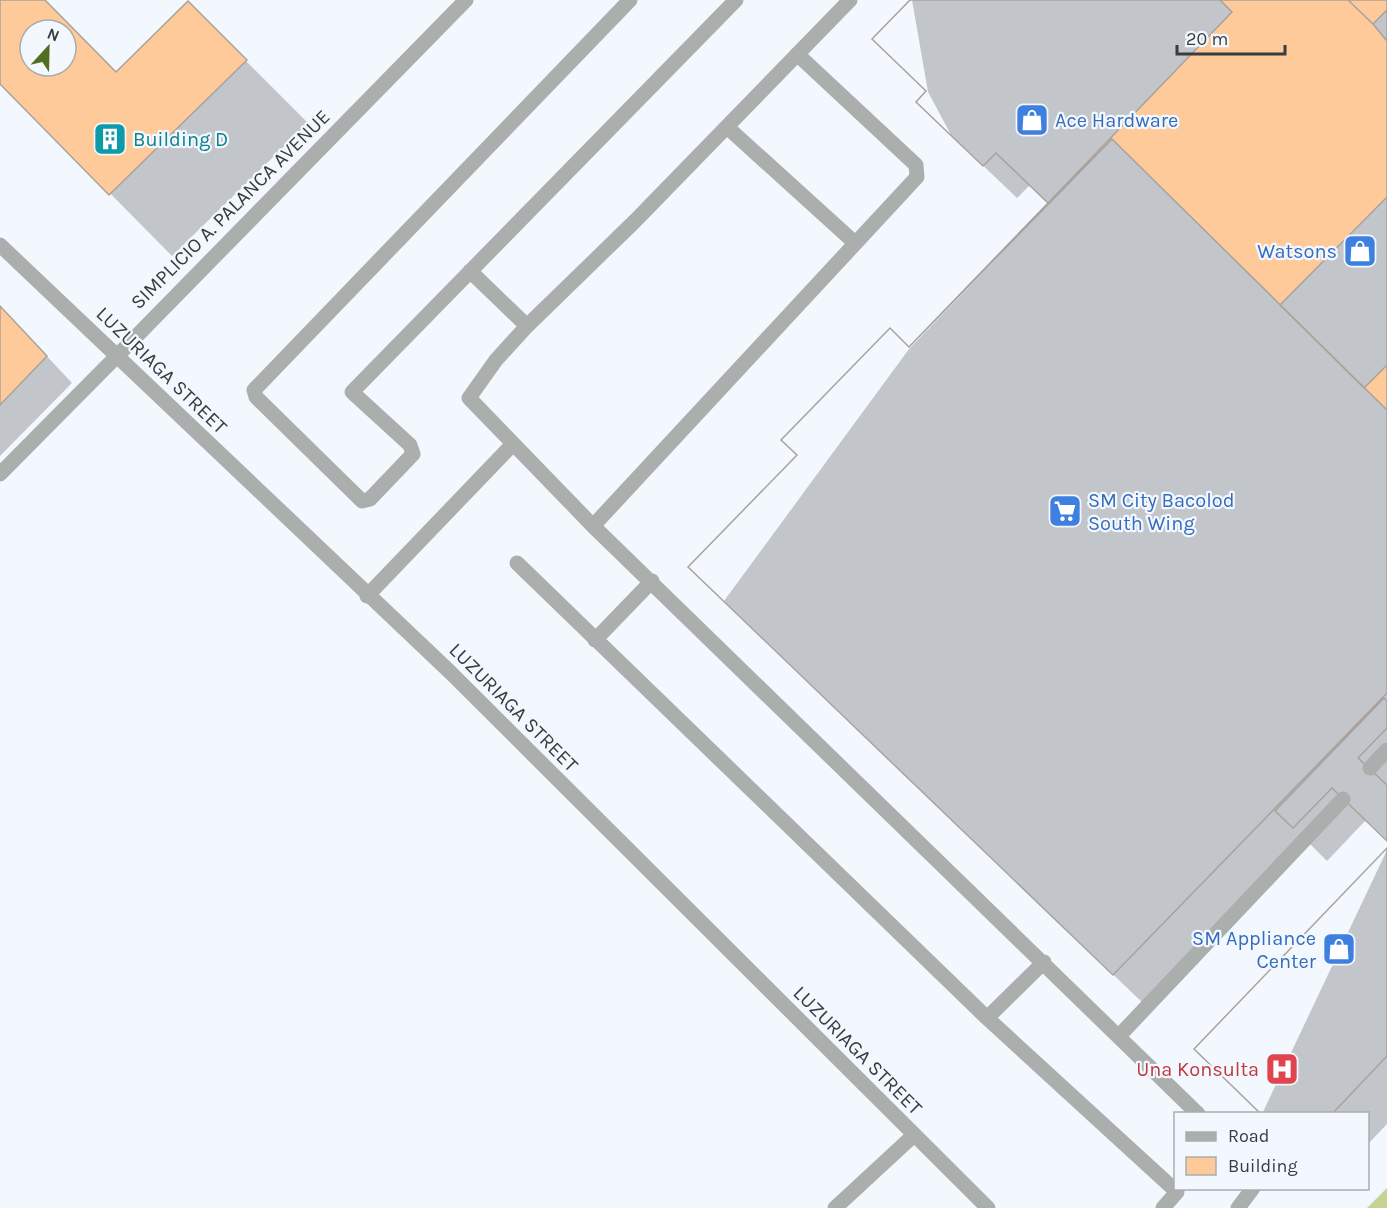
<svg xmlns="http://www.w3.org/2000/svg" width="1387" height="1208" viewBox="0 0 1387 1208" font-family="Karla,sans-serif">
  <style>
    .green { fill: #c7d294 }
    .shadow { fill: #0003; fill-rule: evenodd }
    .building { fill: #ffca99; stroke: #a9a29c; stroke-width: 1.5; fill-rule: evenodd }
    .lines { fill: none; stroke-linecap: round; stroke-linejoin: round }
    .service { stroke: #aaafad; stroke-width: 15 }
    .minor { stroke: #aaafad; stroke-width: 15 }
    .tertiary { stroke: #aaafad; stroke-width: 15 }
    .labels { text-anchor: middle; stroke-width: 4.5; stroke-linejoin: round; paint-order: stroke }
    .shop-label { font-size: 20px; fill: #366cbe; stroke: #f3f8fe; text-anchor: start }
    .culture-label { font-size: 20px; fill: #0d838f; stroke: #f3f8fe; text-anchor: start }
    .street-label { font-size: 20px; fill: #393c3f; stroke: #f3f8fe }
    .health-label { font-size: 20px; fill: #be3a42; stroke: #f3f8fe; text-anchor: end }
  </style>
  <rect width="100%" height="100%" fill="#f3f8fe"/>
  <path class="green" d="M1387,1188V1208H1367Z"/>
  <path class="shadow" d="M0,0H43L117,74L188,3L308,123L172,256L0,82ZM30,30H66V66H30Z
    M912,0H1387V840L1366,820L1327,861L1308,842L1147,1007L724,601L909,349L1049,204L1030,185L1017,198L951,135L928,92Z
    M0,306L72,383L0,456Z
    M1387,850V1124L1368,1144V1114H1262Z"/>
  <path class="building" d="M0,0H45L116,72L188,1L247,60L109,195L0,84ZM30,30H66V66H30Z
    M910,0H1348L1373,24L1387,10V693L1113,975L688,567L797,455L781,440L890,328L909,347L1048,203L996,153L983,166L916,102L926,91L872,39Z
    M910,0H1220L1232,12L1048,203L996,153L983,166L916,102L926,91L872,39Z
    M1348,0H1387V10L1373,24Z
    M1387,10V41L1373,24Z
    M1112,139L1387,410V693L1113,975L688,567L797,455L781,440L890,328L909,347Z
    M1387,197V365L1364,388L1280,305Z
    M0,306L47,356L0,405Z
    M1384,698L1387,701V728L1358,758L1387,785V841L1332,788L1293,828L1275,811Z
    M1384,698L1387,701V728L1358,758L1387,785V841L1332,788L1293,828L1275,811Z
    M1387,848V1056L1332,1114H1261L1194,1049Z
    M1387,848V1056L1332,1114H1261L1194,1049Z"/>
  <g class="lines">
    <path class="service" d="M630,0L254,390L256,397L362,501L370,499L413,454L410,445L352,392L736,0
      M850,0L635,221L527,326L496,360L469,398L593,526L1198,1114
      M727,127L855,243
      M470,271L527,326
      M593,526L917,177L916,165L797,54
      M517,563L987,1018L1177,1192L1163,1208
      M367,596L512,445
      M595,640L652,581
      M1370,768L1387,750
      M987,1018L1044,962
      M1119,1036L1343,799
      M835,1208L914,1135
      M1238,1208L1253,1188"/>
    <path class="minor" d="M0,245L117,356L0,474"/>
    <path class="tertiary" d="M466,0L117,356L450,672L988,1208"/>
  </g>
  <defs>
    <g id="shop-square" transform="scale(1.725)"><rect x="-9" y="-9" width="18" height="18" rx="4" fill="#3f7fe0" stroke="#f3f8fe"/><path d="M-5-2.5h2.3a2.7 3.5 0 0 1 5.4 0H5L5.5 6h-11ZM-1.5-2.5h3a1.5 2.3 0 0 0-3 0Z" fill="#fff"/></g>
    <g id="building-square" transform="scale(1.725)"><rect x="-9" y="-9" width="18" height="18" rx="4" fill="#0f9aa8" stroke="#f3f8fe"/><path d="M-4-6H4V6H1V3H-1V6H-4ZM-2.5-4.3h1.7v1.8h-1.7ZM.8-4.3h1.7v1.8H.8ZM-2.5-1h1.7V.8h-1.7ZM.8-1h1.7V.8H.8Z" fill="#fff"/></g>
    <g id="supermarket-square" transform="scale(1.725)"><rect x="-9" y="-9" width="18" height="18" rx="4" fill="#3f7fe0" stroke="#f3f8fe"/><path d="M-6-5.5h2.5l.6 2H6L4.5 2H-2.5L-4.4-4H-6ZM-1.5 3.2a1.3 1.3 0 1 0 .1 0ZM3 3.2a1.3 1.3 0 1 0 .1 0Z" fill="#fff"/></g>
    <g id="hospital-square" transform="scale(1.725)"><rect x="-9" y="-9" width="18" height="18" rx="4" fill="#e0444e" stroke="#f3f8fe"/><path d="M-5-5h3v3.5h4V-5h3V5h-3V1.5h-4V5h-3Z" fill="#fff"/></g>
  </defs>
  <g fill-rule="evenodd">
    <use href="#shop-square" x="1032" y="120"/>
    <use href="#building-square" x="110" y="139"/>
    <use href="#shop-square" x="1360" y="251"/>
    <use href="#supermarket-square" x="1065" y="511"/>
    <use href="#shop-square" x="1339" y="949"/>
    <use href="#hospital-square" x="1282" y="1069"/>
  </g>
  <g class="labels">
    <g class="shop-label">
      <text x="1055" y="127">Ace Hardware</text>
      <text x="1337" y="258" text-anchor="end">Watsons</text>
      <text x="1088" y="507">SM City Bacolod<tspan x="1088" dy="23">South Wing</tspan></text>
      <text x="1316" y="945" text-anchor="end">SM Appliance<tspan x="1316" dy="23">Center</tspan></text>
    </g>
    <g class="culture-label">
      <text x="133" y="146">Building D</text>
    </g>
    <g class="street-label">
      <text transform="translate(230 209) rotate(-45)" y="7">SIMPLICIO A. PALANCA AVENUE</text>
      <text transform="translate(162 370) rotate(44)" y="7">LUZURIAGA STREET</text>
      <text transform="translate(514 707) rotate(45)" y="7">LUZURIAGA STREET</text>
      <text transform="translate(858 1050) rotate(45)" y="7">LUZURIAGA STREET</text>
    </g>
    <g class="health-label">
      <text x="1259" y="1076">Una Konsulta</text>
    </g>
  </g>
  <rect x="1174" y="1112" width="195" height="78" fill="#f3f8fe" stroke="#a9adb2" stroke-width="1.5"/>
  <rect x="1186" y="1132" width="30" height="9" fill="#aaafad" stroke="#a9adb2" stroke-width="1.5"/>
  <text x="1228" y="1142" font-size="18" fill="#393c3f">Road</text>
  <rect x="1186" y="1157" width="30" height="18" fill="#ffca99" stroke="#a9adb2" stroke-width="1.5"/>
  <text x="1228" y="1172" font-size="18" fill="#393c3f">Building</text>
  <g transform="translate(48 48) rotate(22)"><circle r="28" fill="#f3f8fe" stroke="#a9adb2" stroke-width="1.5"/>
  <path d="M0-4.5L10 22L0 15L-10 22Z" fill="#526e22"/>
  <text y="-9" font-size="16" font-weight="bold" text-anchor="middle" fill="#393c3f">N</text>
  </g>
  <path d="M1177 45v9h108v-9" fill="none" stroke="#393c3f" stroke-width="3"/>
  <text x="1186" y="45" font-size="18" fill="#393c3f" stroke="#f3f8fe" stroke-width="4.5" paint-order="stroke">20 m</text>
</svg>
